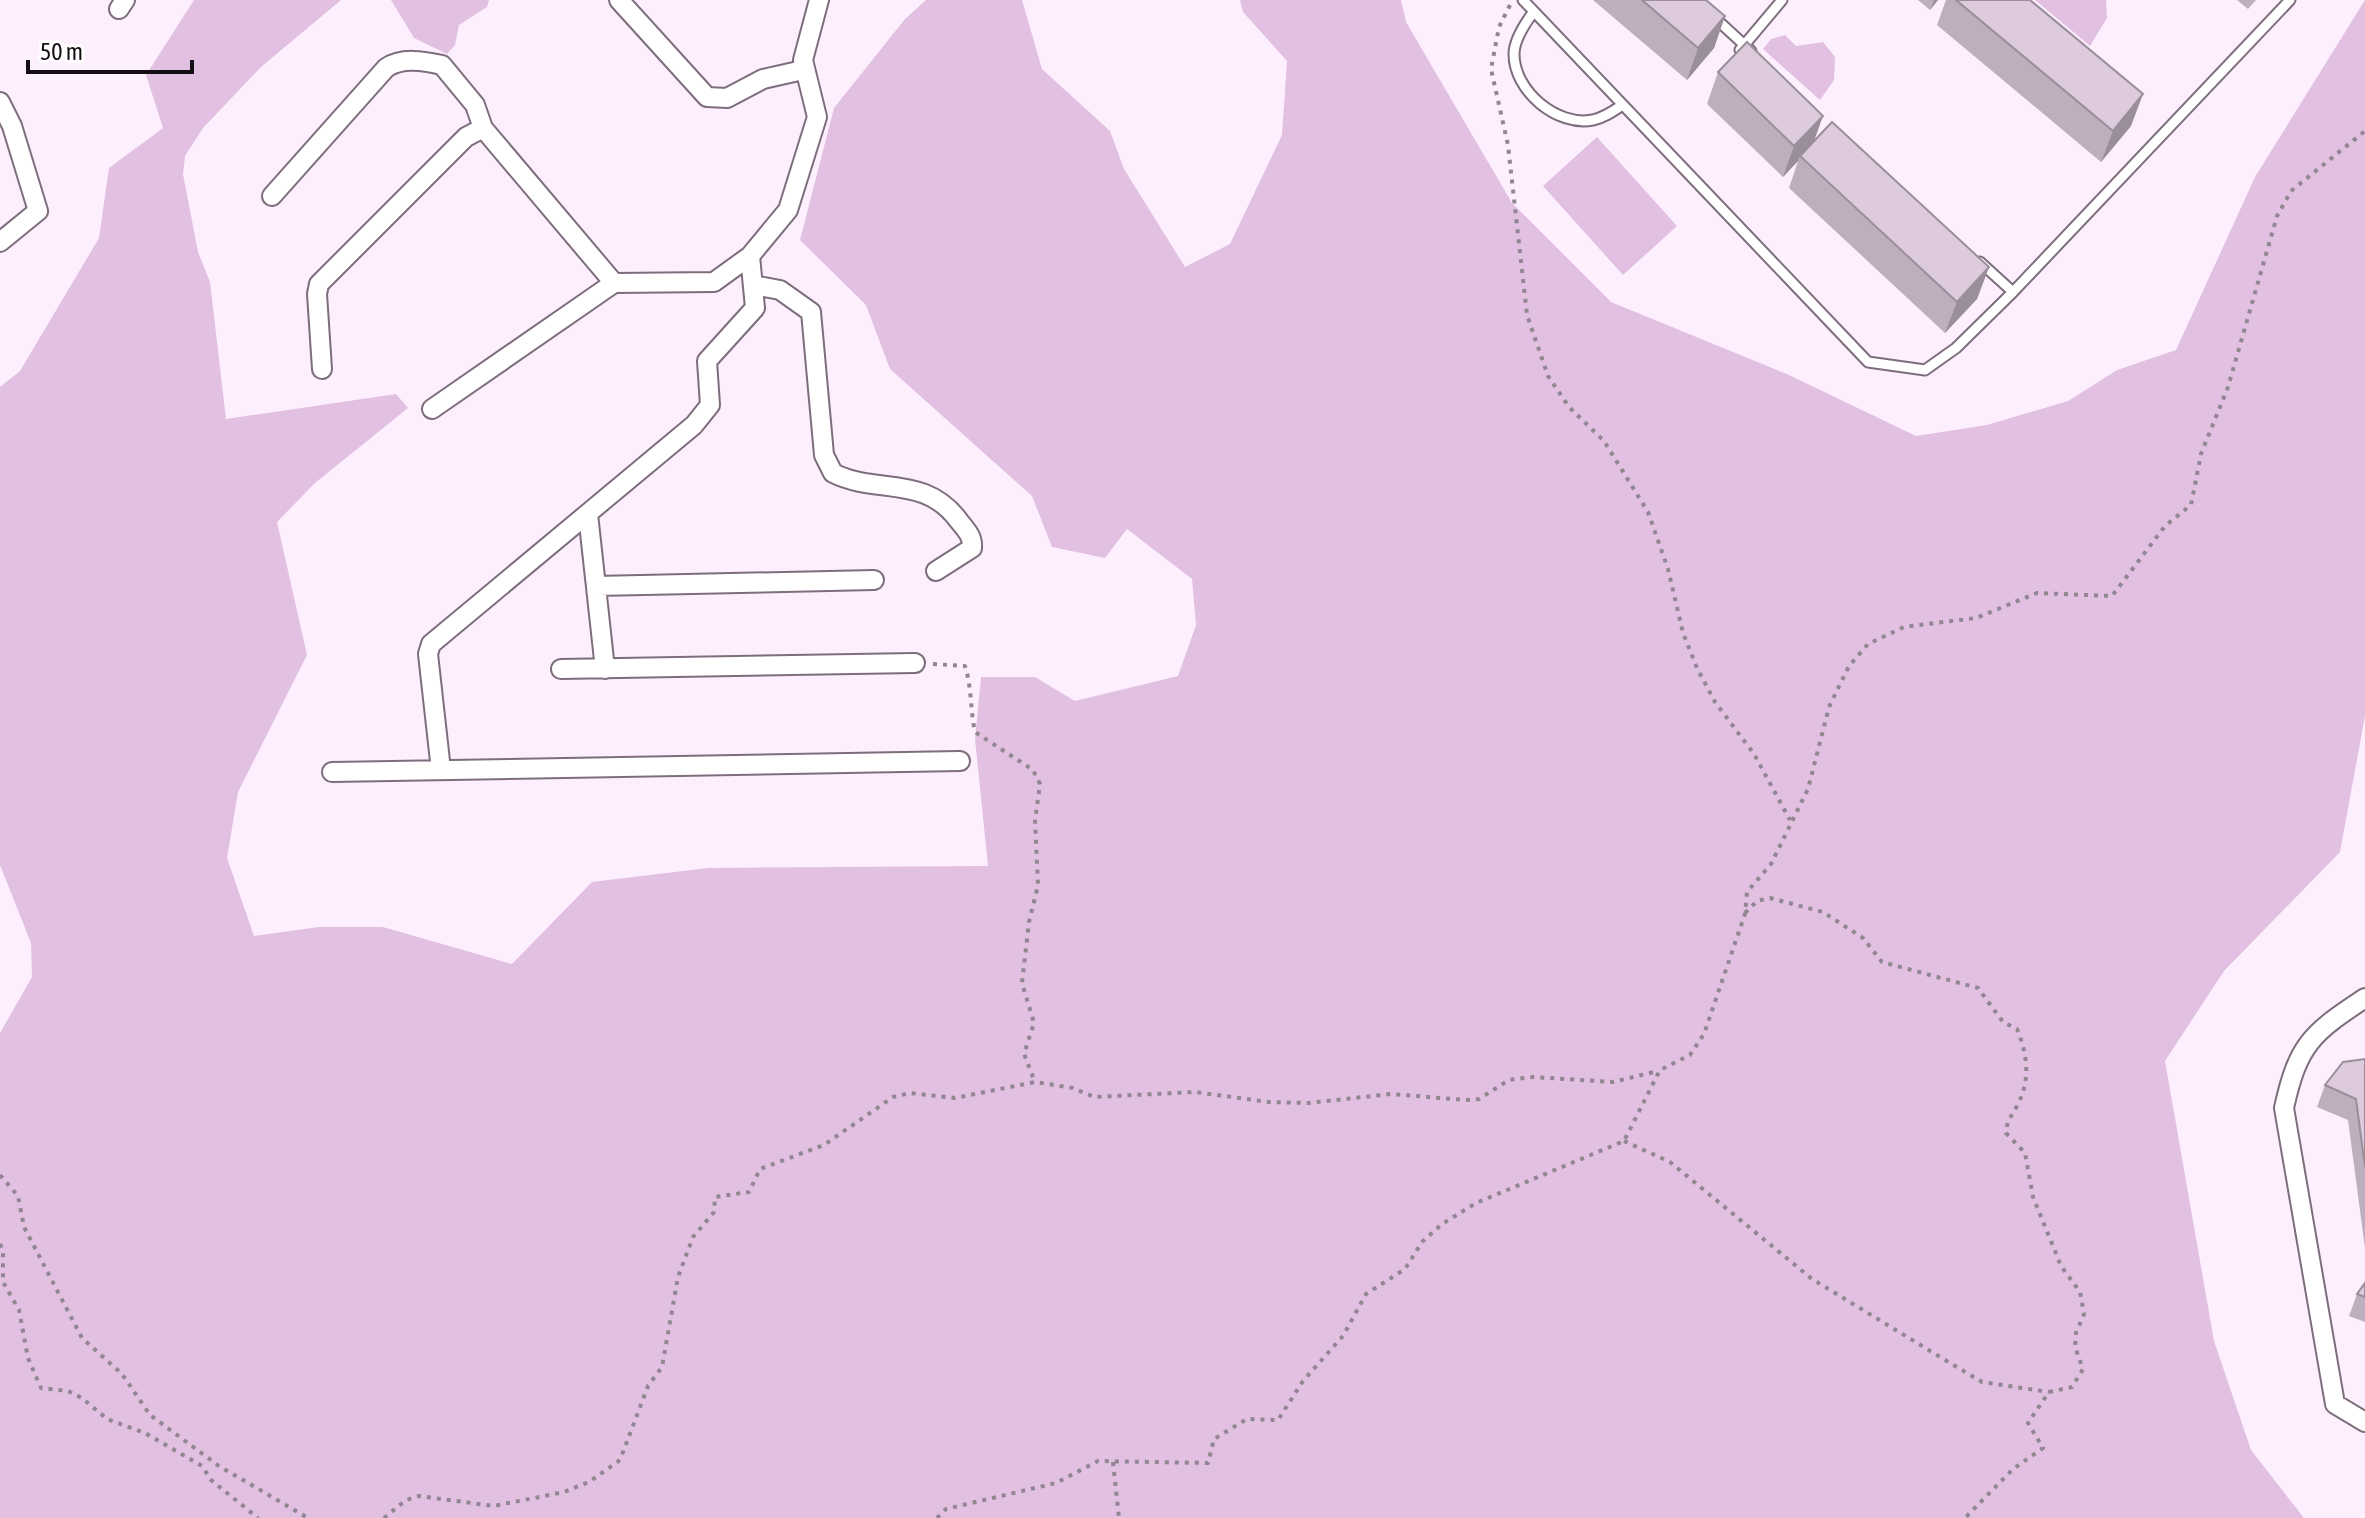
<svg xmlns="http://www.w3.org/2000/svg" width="2365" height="1518" viewBox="0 0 2365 1518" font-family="'Asap Condensed',sans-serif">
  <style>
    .green { fill: #e1c0e1 }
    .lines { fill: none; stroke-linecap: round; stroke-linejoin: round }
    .service-casing { stroke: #7d6d7d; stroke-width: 13 }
    .minor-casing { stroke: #7d6d7d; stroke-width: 22 }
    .path { stroke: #918691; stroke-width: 4; stroke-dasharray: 4 6; stroke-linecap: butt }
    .service { stroke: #fff; stroke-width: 9 }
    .minor { stroke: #fff; stroke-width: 18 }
    .wall { fill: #beafbe }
    .shaded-wall { fill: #9b8e9b }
    .building { fill: #ddcbdd; stroke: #9b8e9b; stroke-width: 2 }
  </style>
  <rect width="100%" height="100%" fill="#feeffe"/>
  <path class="green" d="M194,0H341L261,67L203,128L185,156L183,174L198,252L210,282L226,419L396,394L408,408L315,483L277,522L307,655L238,792L227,858L254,936L319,927H383L512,964L592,882L708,868L988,866L975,739L981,677H1035L1075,701L1178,676L1196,625L1192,579L1127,529L1105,558L1052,547L1032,496L890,369L866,305L800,240L834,108L905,19L926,0H1022L1042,69L1110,131L1124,169L1185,267L1230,244L1282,135L1287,61L1243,12L1240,0H1401L1406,22L1512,203L1611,302L1789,375L1916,436L1987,425L2068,401L2117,370L2176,350L2255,177L2365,0V716L2340,852L2224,971L2165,1061L2214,1341L2251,1450L2304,1518H0V1033L32,977L31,943L0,865V387L20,371L99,238L109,168L163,128L146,75Z
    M391,0H489L487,7L459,25L455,45L447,54L414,38Z
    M2035,0H2106L2107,18L2090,46Z
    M1785,35L1796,46L1823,42L1835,57L1834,80L1820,100L1763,49L1771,39Z
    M1597,137L1677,226L1623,275L1543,186Z"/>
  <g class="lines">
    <g class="service-casing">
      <path id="service" d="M1523,0L1868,362L1925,370L1956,348L2013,292L2290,0
        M1532,14C1524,25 1514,40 1514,54C1514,91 1557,127 1593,120C1603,118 1612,112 1621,106
        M1715,18L1751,51
        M1740,50L1782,0
        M1980,262L2013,292"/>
    </g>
    <g class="minor-casing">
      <path id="minor" d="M619,0L707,97L727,98L763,79L803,70
        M119,9L125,0
        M0,102L12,126L38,211L0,242
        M272,196L386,68C402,57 424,61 442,65L475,105L483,128L614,283
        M753,285L780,290L811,312L824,455L833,473C877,495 925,474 959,521C966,530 973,536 972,548L936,571
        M322,369L317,294L319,284L466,137L483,128
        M432,409L614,283L714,282L750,256L788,210L817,117L803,60L819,0
        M588,514L605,669
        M596,586L874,580
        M561,669L915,663
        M441,770L428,654L431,644L694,425L710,405L707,361L755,308L750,256
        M332,772L960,761
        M2365,998C2312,1033 2298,1044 2284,1108L2335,1404L2365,1422"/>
    </g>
    <path class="path" d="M1510,5L1499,27L1491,69L1508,145L1527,315L1548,376L1569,407L1604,441L1648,512L1668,569L1683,633L1697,668L1715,702L1754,754L1790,820
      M933,664L965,666C972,688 970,709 975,732L1033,770L1040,784L1035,821L1038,885L1029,922L1022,983L1034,1023L1024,1054L1035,1082
      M1745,913L1757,901L1770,898L1823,912L1863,938L1882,962L1978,988L2003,1022L2017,1029C2027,1053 2031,1079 2018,1104C2012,1116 2007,1119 2006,1133L2025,1153L2033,1197L2061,1266L2080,1292L2084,1314L2076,1333L2075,1347L2083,1369L2072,1387L2049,1392L2028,1423L2043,1448L2013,1469L1965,1518
      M1624,1141L1670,1162L1812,1279L1950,1363L1982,1382L2049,1392
      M0,1175L18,1196L24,1227L82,1338L122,1374L150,1415L219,1466L308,1518
      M0,1244L3,1250V1282L19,1310L28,1358L41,1388L68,1391L82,1398L107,1419L145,1433L202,1466L211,1480L258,1518
      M1113,1462L1119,1518
      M384,1518L406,1500L419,1496L494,1506L564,1492L589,1482L620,1460L648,1386L662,1367L678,1277L693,1237L714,1212L715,1197L749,1192L760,1169L824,1145L893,1097L910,1093L955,1098L1035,1082L1073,1088L1094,1097L1195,1092L1269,1102L1308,1103L1391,1094L1465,1100L1479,1099L1509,1080L1533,1077L1613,1082L1658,1071
      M937,1518L946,1509L1056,1483L1098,1461L1208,1463L1214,1439L1247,1419L1278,1420L1303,1381L1343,1336L1366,1294L1405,1269L1422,1242L1442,1224L1476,1203L1624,1141L1660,1070L1690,1055L1704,1034L1745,914L1747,892L1771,864L1808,789L1829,707L1849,666L1868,644L1904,627L1976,618L2037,593L2112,596L2165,526L2191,505L2201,454L2228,387L2277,216L2291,191L2365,131"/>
    <use href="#service" class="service"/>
    <use href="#minor" class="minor"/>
  </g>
  <path class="wall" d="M1593,0H1706L1725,16L1714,48L1687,80Z
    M1918,0H1938L1930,10Z
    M1946,0H2030L2131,126L2101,162L1937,25Z
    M2237,0H2256L2248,9Z
    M1718,72L1989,267L1977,299L1945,333L1789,188L1798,161L1783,177L1707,104Z
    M2365,1059V1248L2348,1120L2317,1107L2325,1085Z
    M2365,1283V1322L2349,1316L2357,1294Z"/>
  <path class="shaded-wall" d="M1934,0H1938L1930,10Z
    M1725,16L1714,48L1687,80L1698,48Z
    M2143,94L2131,126L2101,162L2113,131Z
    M1823,116L1812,147L1800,156L1798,161L1783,177L1794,146Z
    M1989,267L1977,299L1945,333L1957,302Z"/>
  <path class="building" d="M1642,0H1706L1725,16L1698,48Z
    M1956,0H2030L2143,94L2113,131Z
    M1747,42L1823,116L1794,146L1718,72Z
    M1832,122L1989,267L1957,302L1800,156Z
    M2365,1059V1167L2356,1099L2325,1085L2343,1062Z
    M2365,1283V1297L2357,1294Z"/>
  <path d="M28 60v12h164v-12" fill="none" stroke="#140e14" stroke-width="4"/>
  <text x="40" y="60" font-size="24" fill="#140e14" stroke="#ffffff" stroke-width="6" paint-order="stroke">50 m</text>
</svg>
